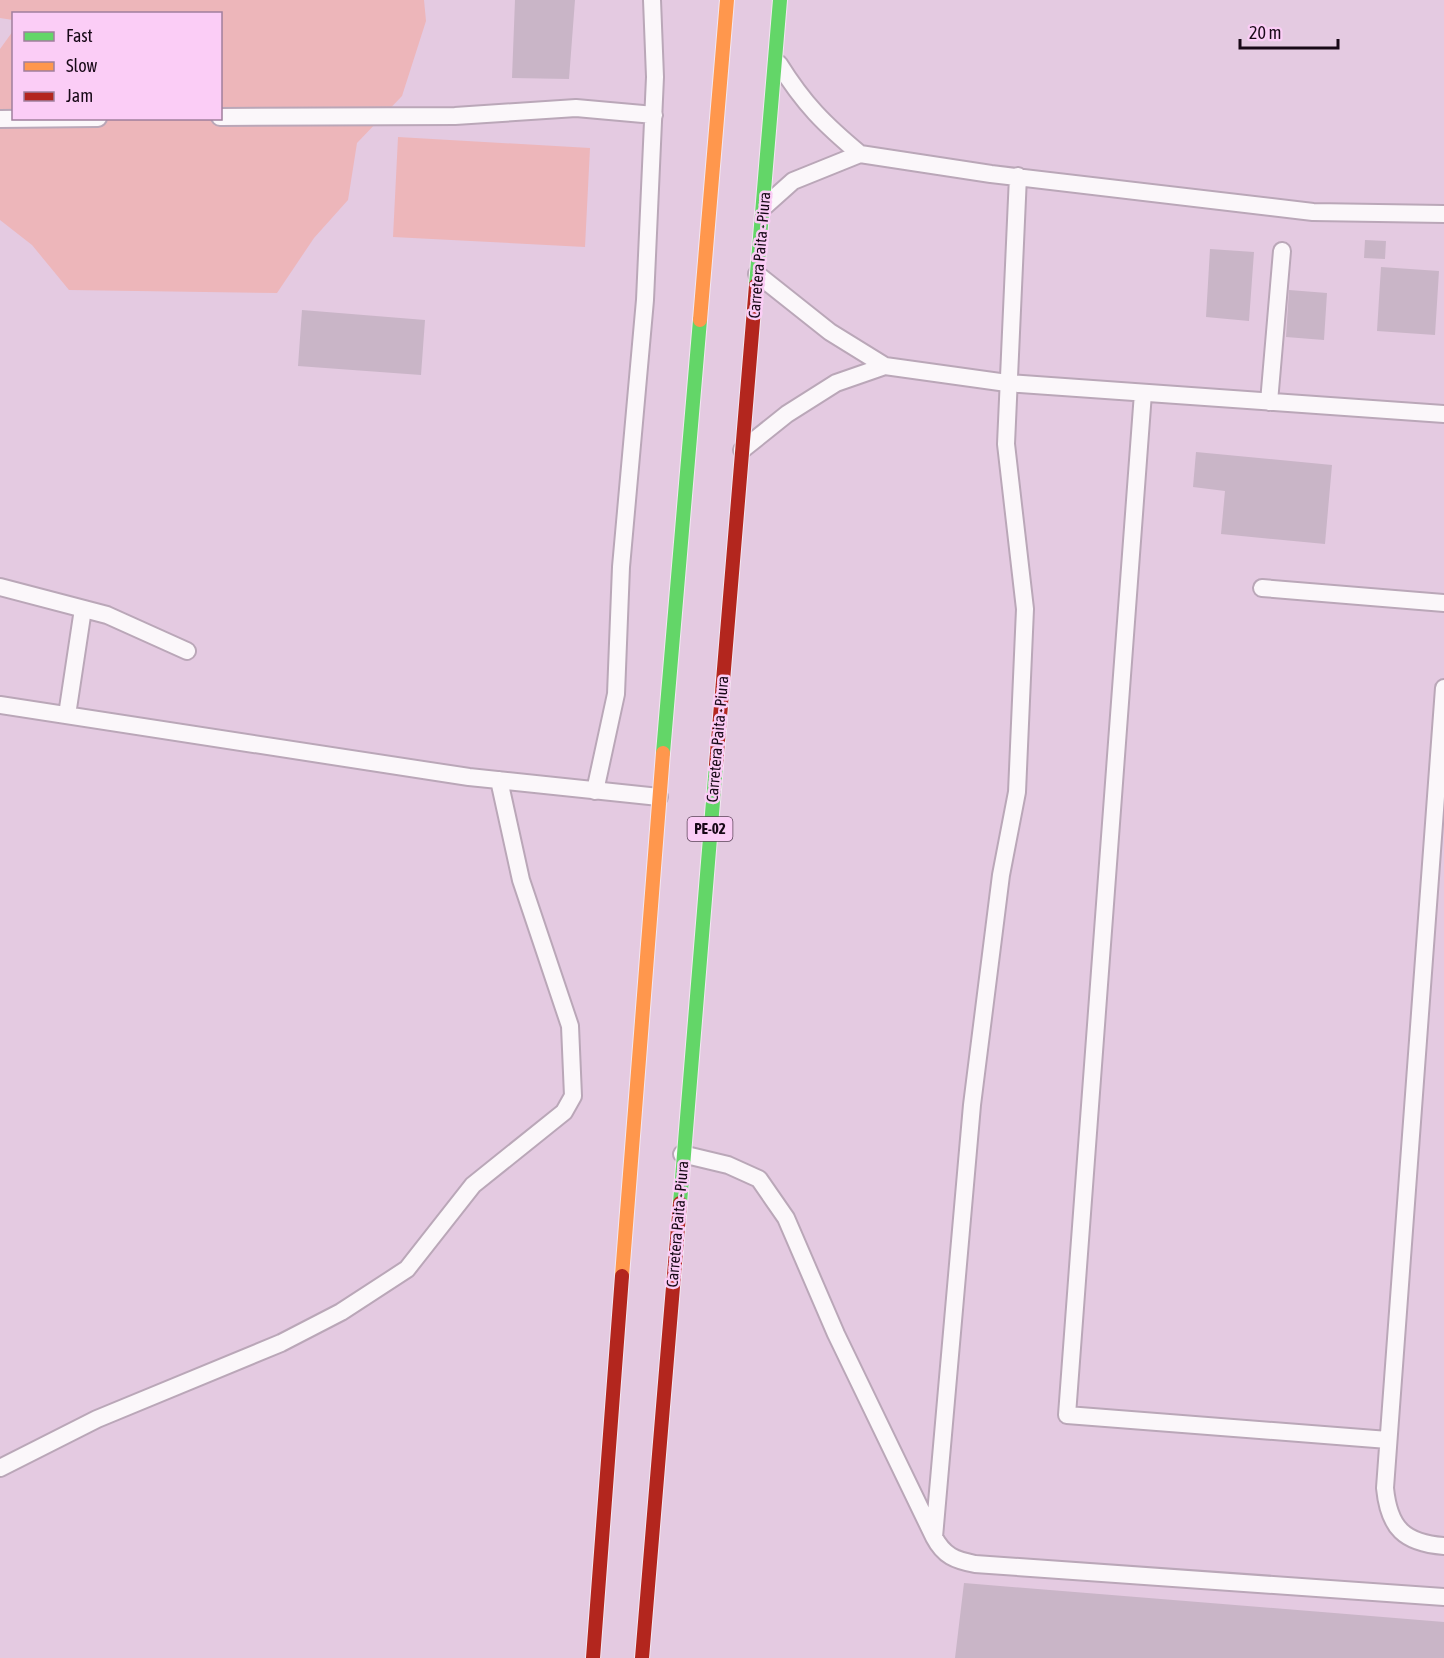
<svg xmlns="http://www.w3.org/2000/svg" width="1444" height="1658" viewBox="0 0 1444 1658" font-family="'Asap Condensed',sans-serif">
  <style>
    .green { fill: #edb6ba }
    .building { fill: #c9b5c7 }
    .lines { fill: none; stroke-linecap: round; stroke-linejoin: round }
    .lane-casing { stroke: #baa7b8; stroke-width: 20 }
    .fast-casing { stroke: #f3e7f2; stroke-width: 16 }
    .slow-casing { stroke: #f3e7f2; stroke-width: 16 }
    .jam-casing { stroke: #f3e7f2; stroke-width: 16 }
    .lane { stroke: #fbf7fa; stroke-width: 16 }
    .fast { stroke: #63d668; stroke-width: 14 }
    .slow { stroke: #ff974d; stroke-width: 14 }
    .jam { stroke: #b3261e; stroke-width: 14 }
    .labels { text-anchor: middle; stroke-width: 5; stroke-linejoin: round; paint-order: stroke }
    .shield { fill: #fbcdf6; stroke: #5c445a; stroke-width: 1.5 }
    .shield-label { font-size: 15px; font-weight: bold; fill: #180917 }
    .street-label { font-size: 16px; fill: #180917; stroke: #fbcdf6 }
  </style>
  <rect width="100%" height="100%" fill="#e4cae1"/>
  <path class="green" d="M0,0H424L426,21L402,96L357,143L348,200L314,238L277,293L69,290L32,245L0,220V49L13,31L14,118H220V14H14L13,20L0,18Z
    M398,137L590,148L585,247L393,237Z"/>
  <path class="building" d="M515,0H575L569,79L512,78Z
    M1365,240L1386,241L1385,259L1364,258Z
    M1210,249L1254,252L1249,321L1206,317Z
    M1381,267L1439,271L1435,335L1377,331Z
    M1289,290L1327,293L1324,340L1286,337Z
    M302,310L425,320L421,375L298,366Z
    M1196,452L1332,465L1325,544L1221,534L1225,491L1193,487Z
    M964,1583L1444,1622V1658H955Z"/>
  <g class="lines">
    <g class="lane-casing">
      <path id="lane" d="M779,64C804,104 824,124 860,154
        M220,117L455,116L576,108L654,115
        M0,119L98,118
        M765,206L793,181L860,154L991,174L1313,212L1444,214
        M757,274L830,332L885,366L1007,383L1444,414
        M1143,393L1067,1415L1388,1440
        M1269,402L1282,251
        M742,450L787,414L836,383L885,366
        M0,587L107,615L187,651
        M1262,588L1444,603
        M1444,688L1385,1488C1389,1528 1404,1543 1444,1546
        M0,705L469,777L659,797
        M67,715L83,609
        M595,791L616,694L621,567L645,300L655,77L652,0
        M682,1154L728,1165L759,1179L786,1218L836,1334L934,1537C944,1556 955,1560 975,1564L1444,1597
        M0,1468L97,1419L281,1343L341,1312L407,1269L473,1185L564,1112L573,1096L570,1026L521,880L499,780
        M934,1537L972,1105L1001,875L1017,792L1025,609L1006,444L1018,176"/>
    </g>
    <g class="fast-casing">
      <path id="fast" d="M756,285L780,0
        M663,753L700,320
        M680,1203L716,765"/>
    </g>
    <g class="slow-casing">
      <path id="slow" d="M700,320L727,0
        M622,1276L663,753"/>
    </g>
    <g class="jam-casing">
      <path id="jam" d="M716,765L756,285
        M593,1658L622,1276
        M642,1658L680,1203"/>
    </g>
    <use href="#lane" class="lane"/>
    <use href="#fast" class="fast"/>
    <use href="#slow" class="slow"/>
    <use href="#jam" class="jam"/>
  </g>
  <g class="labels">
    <rect class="shield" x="687.5" y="817" width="45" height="24" rx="4.5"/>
    <g class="shield-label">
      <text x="710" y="834">PE-02</text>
    </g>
    <g class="street-label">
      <text transform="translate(759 255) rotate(-85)" y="6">Carretera Paita - Piura</text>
      <text transform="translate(717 739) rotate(-85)" y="6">Carretera Paita - Piura</text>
      <text transform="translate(677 1224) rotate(-85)" y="6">Carretera Paita - Piura</text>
    </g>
  </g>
  <rect x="12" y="12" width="210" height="108" fill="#fbcdf6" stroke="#a07f9d" stroke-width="1.5"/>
  <rect x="24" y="32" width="30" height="9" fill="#63d668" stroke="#a07f9d" stroke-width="1.5"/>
  <text x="66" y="42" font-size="18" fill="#180917">Fast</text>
  <rect x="24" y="62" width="30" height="9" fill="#ff974d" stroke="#a07f9d" stroke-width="1.5"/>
  <text x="66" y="72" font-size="18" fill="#180917">Slow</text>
  <rect x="24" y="92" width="30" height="9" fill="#b3261e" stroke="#a07f9d" stroke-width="1.5"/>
  <text x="66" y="102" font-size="18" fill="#180917">Jam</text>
  <path d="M1240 39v9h98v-9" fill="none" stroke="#180917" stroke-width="3"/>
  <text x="1249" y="39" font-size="18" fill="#180917" stroke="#fbcdf6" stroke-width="4.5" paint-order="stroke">20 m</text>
</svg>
